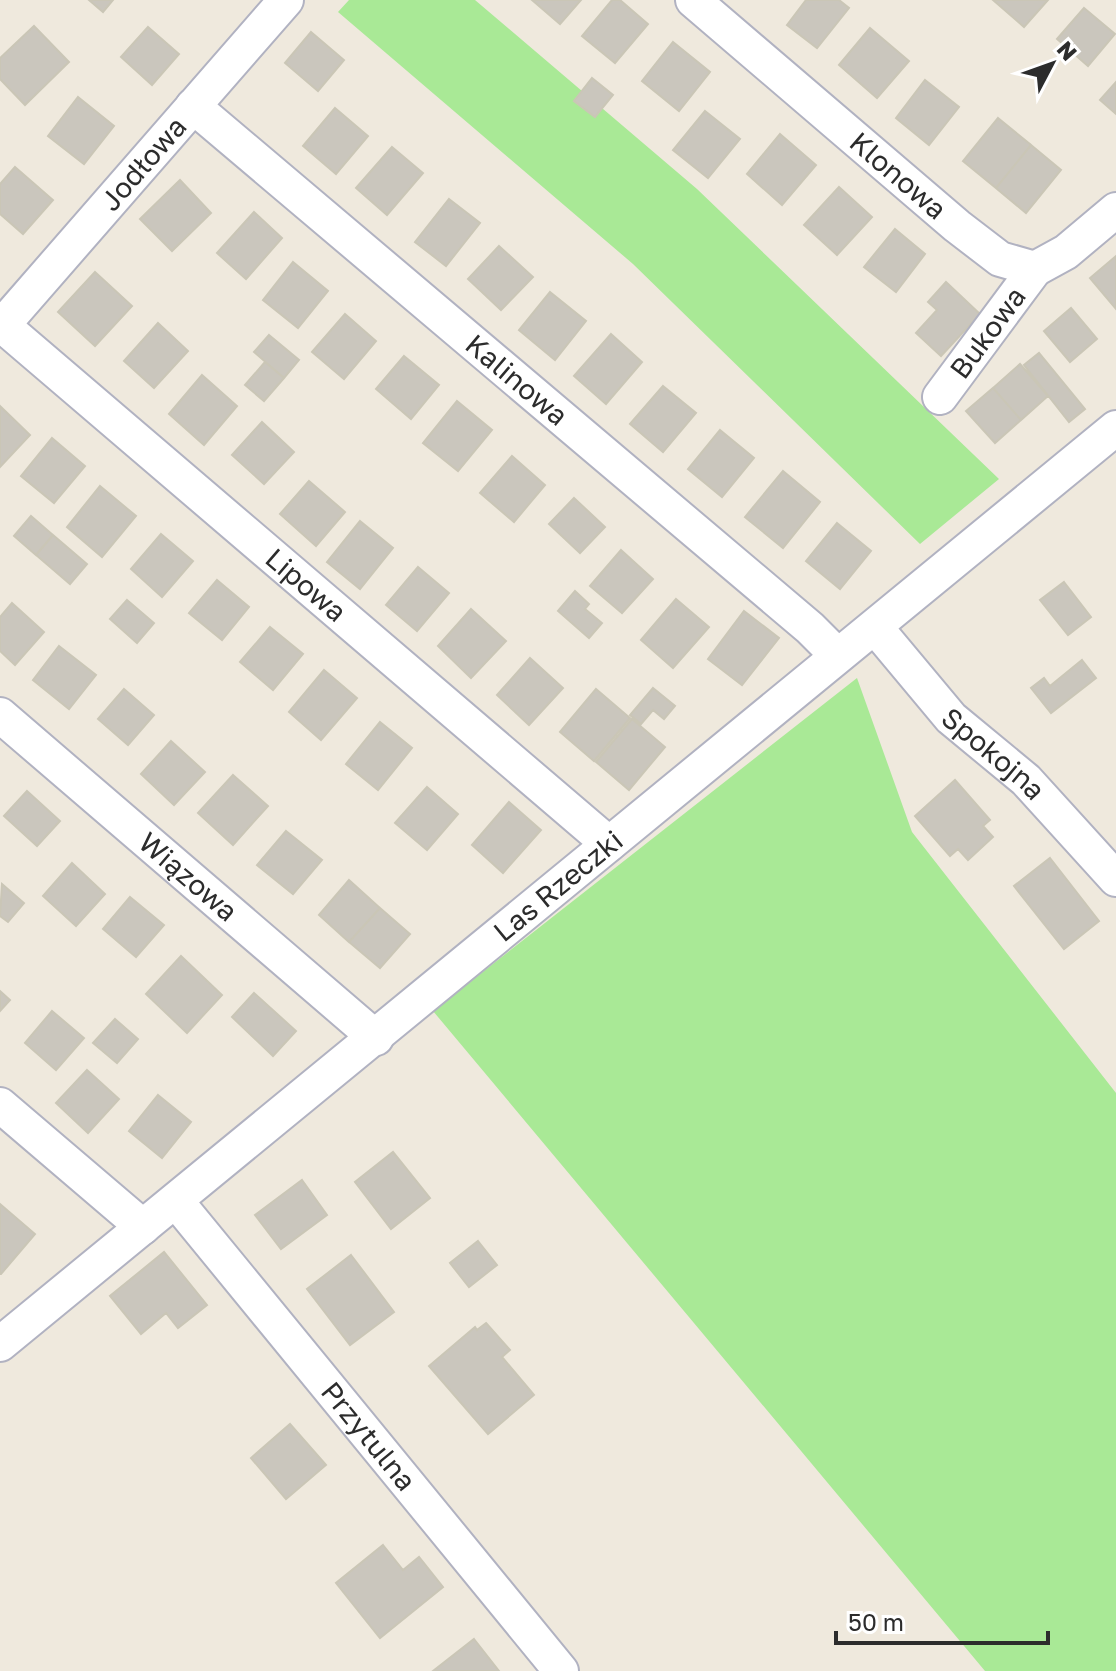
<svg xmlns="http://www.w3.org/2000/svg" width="1116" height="1671" viewBox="0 0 1116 1671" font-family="'Golos Text',sans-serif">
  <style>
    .green { fill: #a9e996 }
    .building { fill: #cac6bd; stroke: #cac6b6; stroke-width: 2 }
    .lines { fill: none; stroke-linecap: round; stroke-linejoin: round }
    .street-casing { stroke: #b1b2c1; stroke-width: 38 }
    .street { stroke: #fff; stroke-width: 34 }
    .labels { text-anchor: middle; stroke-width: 6; stroke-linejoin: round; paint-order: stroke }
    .street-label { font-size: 28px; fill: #2c2c2c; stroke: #fff }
  </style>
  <rect width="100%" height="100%" fill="#efe9dd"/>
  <path class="green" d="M349,0H475L697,189L999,479L920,544L633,264L338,12Z
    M857,678L912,832L1116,1093V1671H985L433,1011Z"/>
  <path class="building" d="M89,0H113L103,12Z
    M532,0H581L560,24Z
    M612,0H620L648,24L615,63L582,36Z
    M806,0H839L849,8L817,48L787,25Z
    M993,0H1048L1024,27Z
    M1084,8L1115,34L1088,66L1057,39Z
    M34,26L69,62L25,105L0,79V58Z
    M148,27L179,54L152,85L121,57Z
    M870,28L909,61L877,98L839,65Z
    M311,32L344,60L318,91L285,63Z
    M673,42L710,72L679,111L642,81Z
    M592,78L613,95L595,117L574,101Z
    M925,80L959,107L929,145L896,118Z
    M1116,82V114L1100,100Z
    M78,97L114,126L84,164L48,136Z
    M335,108L368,136L336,174L303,146Z
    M705,111L740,139L708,178L673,150Z
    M998,118L1031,145L996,188L963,161Z
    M780,134L816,165L782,205L747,174Z
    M1031,145L1061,170L1026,213L996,188Z
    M392,147L423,173L387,215L356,188Z
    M15,167L53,200L23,234L0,214V184Z
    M180,180L211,213L172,251L140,219Z
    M839,187L872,217L837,255L804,225Z
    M449,199L480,223L446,266L415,242Z
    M254,212L282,238L246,279L217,253Z
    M895,229L925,254L896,292L864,267Z
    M499,246L533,277L501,310L468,279Z
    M1116,256V309L1090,278Z
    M293,262L328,291L298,328L263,300Z
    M95,272L132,306L95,346L58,312Z
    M946,282L980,314L941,356L916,333L937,310L928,302Z
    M550,292L586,321L555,360L519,330Z
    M1071,308L1097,339L1070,362L1044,331Z
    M345,314L376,341L344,379L312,352Z
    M158,323L188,351L154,388L124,361Z
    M611,334L642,362L606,404L574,376Z
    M269,335L299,360L284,378L254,352Z
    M1039,353L1085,409L1069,422L1024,365Z
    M404,356L439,385L411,419L376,389Z
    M265,362L284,378L264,401L245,385Z
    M1020,364L1048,396L1021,420L993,388Z
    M202,375L237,406L204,445L169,414Z
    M663,386L696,413L663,452L630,424Z
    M993,388L1021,420L995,443L966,411Z
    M457,401L492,430L458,471L423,443Z
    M0,406L30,435L0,467Z
    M262,422L294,452L264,484L232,455Z
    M720,430L754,458L722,497L688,469Z
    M52,438L85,466L54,503L21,476Z
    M512,456L545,485L514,522L480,493Z
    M783,471L820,502L783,548L745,517Z
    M309,481L345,512L316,546L280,514Z
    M100,486L136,516L102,557L67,527Z
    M574,498L605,527L580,553L549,524Z
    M31,516L53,535L36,555L14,536Z
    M360,521L393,548L360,589L327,562Z
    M837,523L871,551L840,589L806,561Z
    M161,534L193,561L162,597L131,569Z
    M53,535L87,564L70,584L36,555Z
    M621,550L653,579L622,613L590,586Z
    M418,567L449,593L417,631L386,605Z
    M217,580L249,607L222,640L189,613Z
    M1064,582L1091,617L1068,635L1040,600Z
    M575,591L589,604L585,609L602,623L589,638L558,611Z
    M676,599L709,627L673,668L641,640Z
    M127,600L154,623L137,643L110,619Z
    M12,603L44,632L15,665L0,651V617Z
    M471,609L506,641L471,678L438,646Z
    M744,611L779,638L742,685L708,659Z
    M270,627L303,654L273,690L240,662Z
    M59,646L96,675L69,709L33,680Z
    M530,658L563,688L529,725L497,695Z
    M1082,660L1096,678L1051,713L1031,688L1044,678L1050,686Z
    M324,670L357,698L321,740L289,712Z
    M653,688L675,706L664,719L653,710L641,724L630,715Z
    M124,689L154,715L128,745L98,719Z
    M596,689L630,718L594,761L560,732Z
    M632,719L665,747L629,790L596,762Z
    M380,722L412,748L378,790L346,764Z
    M171,741L205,772L174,805L141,774Z
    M233,775L268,806L233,845L198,813Z
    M955,780L990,820L983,826L993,837L968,860L958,849L950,856L915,816Z
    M427,787L458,814L427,850L395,823Z
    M27,791L60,821L37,846L4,816Z
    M509,802L541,830L503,873L472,845Z
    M286,831L322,860L293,894L257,865Z
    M1050,858L1099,921L1064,949L1014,886Z
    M72,863L105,894L76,926L43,896Z
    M349,880L380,908L349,942L319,915Z
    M2,884L24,903L8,922L0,916Z
    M130,897L164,925L136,957L103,929Z
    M380,908L410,934L380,968L349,942Z
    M181,956L222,995L187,1033L146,994Z
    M0,991L10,1000L0,1011Z
    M254,993L296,1031L273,1056L232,1017Z
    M52,1011L84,1038L56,1070L25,1043Z
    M115,1019L138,1039L117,1063L93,1043Z
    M87,1070L119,1099L88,1133L56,1103Z
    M158,1095L191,1122L162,1158L129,1131Z
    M393,1152L430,1198L391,1229L355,1182Z
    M302,1180L327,1215L281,1249L255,1215Z
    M0,1204L35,1234L1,1274H0Z
    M478,1241L497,1265L469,1287L450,1263Z
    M164,1252L207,1305L178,1328L166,1313L141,1334L110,1296Z
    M351,1255L394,1312L350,1345L307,1289Z
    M486,1323L510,1350L502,1357L534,1395L488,1434L429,1366L475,1327L477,1330Z
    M290,1424L326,1465L286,1499L251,1458Z
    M383,1545L403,1570L419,1557L443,1587L380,1638L336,1583Z
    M474,1639L499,1671H433Z"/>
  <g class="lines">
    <g class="street-casing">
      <g id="street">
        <path id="s1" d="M693,0L957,226L1000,259L1035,269L1066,252L1116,210"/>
        <path id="s2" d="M193,106L810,628L837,655"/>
        <path id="s3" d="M2,325L609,844"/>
        <path id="s4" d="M0,328L286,0"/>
        <path id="s5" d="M940,397L1035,269"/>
        <path id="s6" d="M875,627L951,718L1026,780L1116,879"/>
        <path id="s7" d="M0,715L376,1038"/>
        <path d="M0,1105L143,1227"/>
        <path id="s8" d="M176,1201L561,1671"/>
        <path id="s9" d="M0,1344L1116,428"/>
      </g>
    </g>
    <use href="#street" class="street"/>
  </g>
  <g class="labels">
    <g class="street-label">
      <text dy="10" stroke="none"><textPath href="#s4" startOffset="218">Jodłowa</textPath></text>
      <text dy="10" stroke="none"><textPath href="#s1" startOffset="270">Klonowa</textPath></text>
      <text dy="10" stroke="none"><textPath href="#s5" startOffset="80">Bukowa</textPath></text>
      <text dy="10" stroke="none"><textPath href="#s2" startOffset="424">Kalinowa</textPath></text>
      <text dy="10" stroke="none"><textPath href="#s3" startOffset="400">Lipowa</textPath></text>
      <text dy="10" stroke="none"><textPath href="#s6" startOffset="174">Spokojna</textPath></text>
      <text dy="10" stroke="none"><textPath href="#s7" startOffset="248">Wiązowa</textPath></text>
      <text dy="10" stroke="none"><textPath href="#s9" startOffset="722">Las Rzeczki</textPath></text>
      <text dy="10" stroke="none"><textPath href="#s8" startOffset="304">Przytulna</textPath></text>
    </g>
  </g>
  <g transform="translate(1052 64) rotate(49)" stroke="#ffffff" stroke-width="6" paint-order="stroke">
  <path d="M0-6L14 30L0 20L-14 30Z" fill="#2c2c2c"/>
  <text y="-12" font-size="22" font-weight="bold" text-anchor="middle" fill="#2c2c2c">N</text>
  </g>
  <path d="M836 1631v12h212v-12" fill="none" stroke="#2c2c2c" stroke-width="4"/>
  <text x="848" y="1631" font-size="24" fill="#2c2c2c" stroke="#ffffff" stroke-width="6" paint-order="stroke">50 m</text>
</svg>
